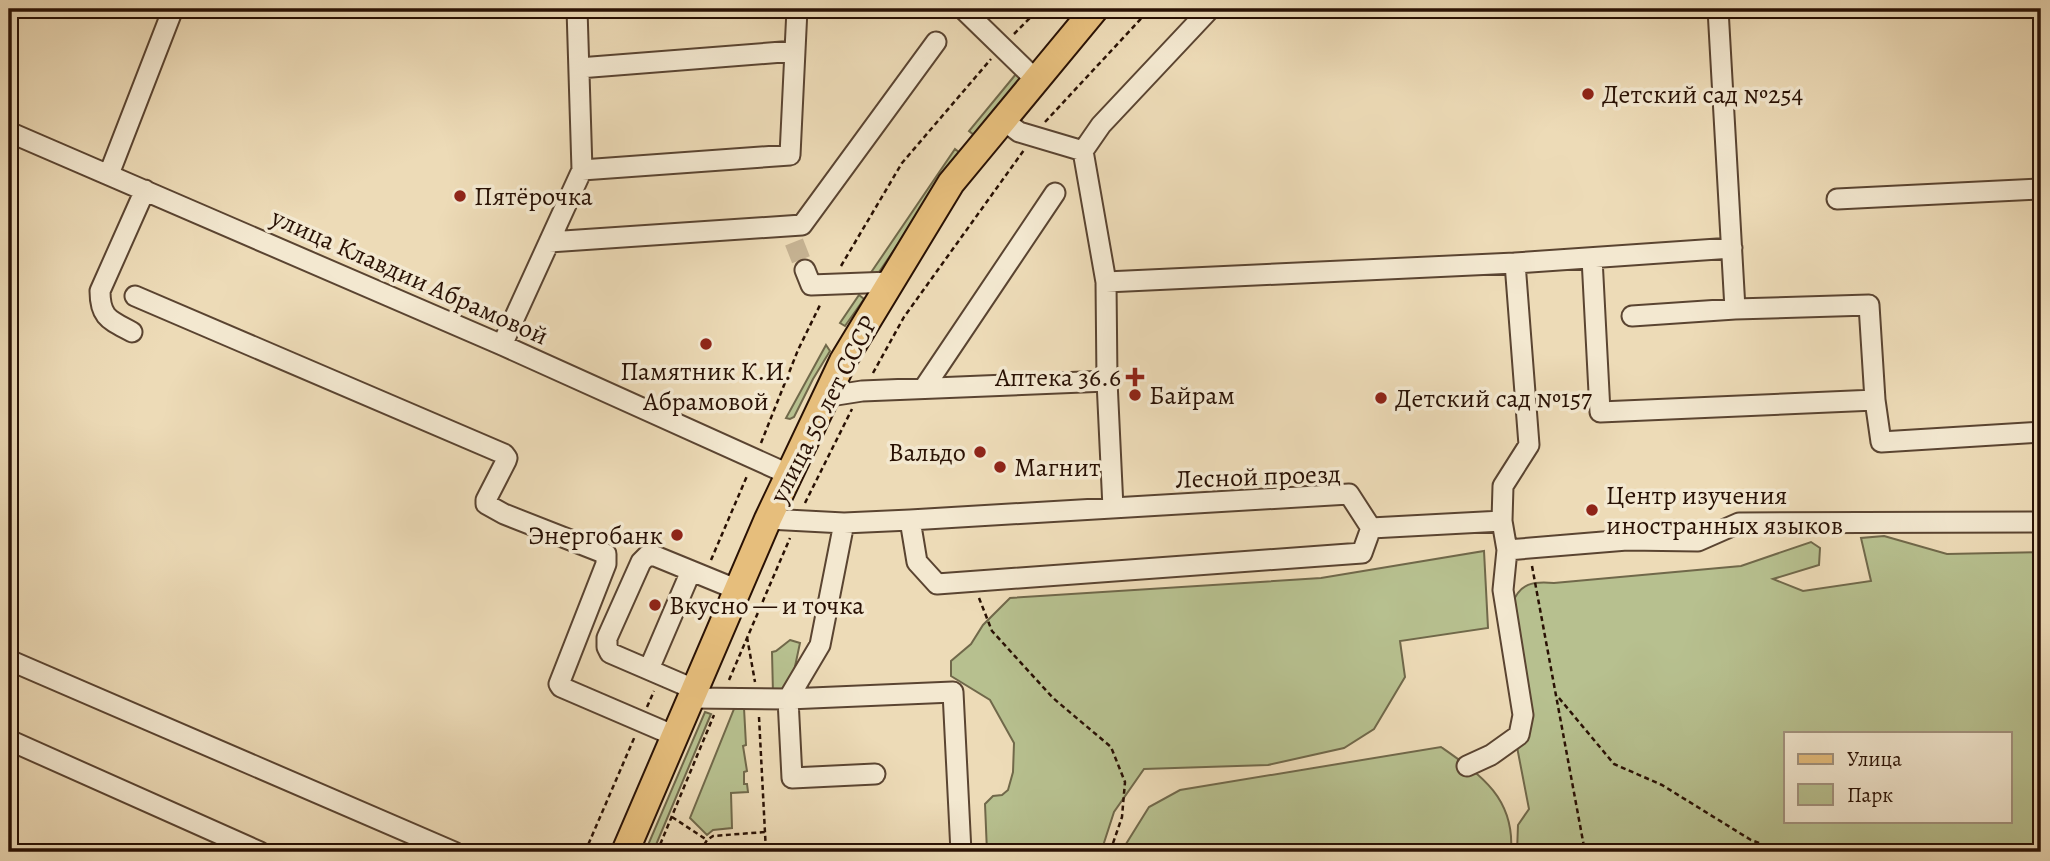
<svg xmlns="http://www.w3.org/2000/svg" width="2050" height="861" viewBox="0 0 2050 861" font-family="Alegreya,serif">
  <style>
    .green { fill: #b7c08f; stroke: #70684a; stroke-width: 2; fill-rule: evenodd }
    .lines { fill: none; stroke-linecap: round; stroke-linejoin: round }
    .minor-tunnel { stroke: #c6b393; stroke-width: 19; stroke-dasharray: 19 10; stroke-linecap: butt }
    .minor-casing { stroke: #5a4431; stroke-width: 23 }
    .major-casing { stroke: #291104; stroke-width: 30 }
    .path { stroke: #291104; stroke-width: 2.5; stroke-dasharray: 5 3.5; stroke-linecap: butt }
    .minor { stroke: #f3e8d0; stroke-width: 19 }
    .major { stroke: #e6be7c; stroke-width: 26 }
    .poi-dot { fill: #8f2418; stroke: #f3e8d0; stroke-width: 2.5 }
    .labels { text-anchor: middle; stroke-width: 7; stroke-linejoin: round; paint-order: stroke }
    .poi-label { font-size: 26px; fill: #291104; stroke: #f3e8d0; text-anchor: start }
    .street-label { font-size: 26px; fill: #291104; stroke: #f3e8d0 }
  </style>
  <rect width="100%" height="100%" fill="#eddbb7"/>
  <filter id="stains"><feTurbulence type="fractalNoise" baseFrequency=".00286" numOctaves="4"/><feColorMatrix values="0 0 0 0 .2 0 0 0 0 .09 0 0 0 0 .02 0 0 0 .5 -.17"/></filter>
  <radialGradient id="worn" r=".72"><stop offset=".6" stop-color="#630" stop-opacity="0"/><stop offset="1" stop-color="#630" stop-opacity=".3"/></radialGradient>
  <path class="green" d="M1016,74L1021,78L974,135L969,131Z
    M955,149L960,153L877,275L870,274Z
    M859,295L864,299L845,326L840,323Z
    M826,345L830,351L813,379L794,417L790,419L786,418Z
    M1884,536L1947,554L2041,552V852H1517L1518,825L1529,809L1517,747L1512,604C1520,583 1533,581 1554,583L1741,566L1811,542L1820,548L1819,565L1773,579L1803,591L1871,581L1861,538ZM1786,733H2010V821H1786Z
    M1484,551L1488,628L1400,641L1405,677L1374,729L1344,748L1268,765L1144,769L1114,812L1101,852H987L985,804L993,796L1002,795L1008,790L1013,772L1014,743L990,700L951,676V661L971,644L983,625L1010,598L1321,578Z
    M790,640L800,643L790,690L773,694L772,652L776,651Z
    M744,708L746,745L743,746L747,771L744,772V784H747L748,792L731,793L732,828L713,830L707,835L690,818L734,709Z
    M705,712L711,714L653,852H645Z
    M1441,747C1481,775 1515,798 1511,852H1121L1149,807L1180,790Z"/>
  <g class="lines">
    <path class="minor-tunnel" d="M794,242L805,270"/>
    <g class="minor-casing">
      <path id="minor" d="M577,9L582,170
        M963,9L1036,80
        M1210,9L1101,125L1083,151L1106,282L1515,263L1529,445L1503,486L1502,521L1507,550L1503,590L1523,715L1519,735L1491,755L1467,766
        M1718,9L1735,309
        M579,68L795,51
        M1003,120L1019,132L1083,151
        M9,132L502,345L788,474
        M109,174L173,9
        M1837,199L2041,189
        M549,242L802,225L936,42
        M1592,258L1600,412L1875,400L1881,442L2041,432
        M1515,263L1732,248
        M805,270L811,285L891,282
        M1106,282L1107,381
        M135,296L504,454L507,458L506,461L486,500V504L504,514L606,554V564L559,684L561,687L675,736
        M1632,316L1735,309L1869,305L1875,400
        M132,332C110,320 100,318 100,291L145,190
        M502,345L582,170L790,155L797,9
        M924,388L1055,193
        M824,397L862,391L1107,381L1113,508
        M768,519L844,523L910,520L1349,494L1371,528L1502,521
        M910,520L917,562L937,584L1362,553L1371,528
        M844,523L820,645L788,699L792,778L875,774
        M1507,550L1627,540L1698,541L1739,523L2041,522
        M9,660L454,852
        M649,669L691,571
        M696,690L610,653L607,647V638L641,562L648,555L655,556L738,590
        M692,698L788,699L953,692L961,852
        M9,740L260,852"/>
    </g>
    <g class="major-casing">
      <path id="major" d="M625,852L768,519L843,361L951,183L1095,9"/>
    </g>
    <path class="path" d="M1014,34L1039,9
      M1045,122L1150,9
      M841,266L902,163L991,59
      M873,373L904,317L1024,150
      M761,443L798,350L821,303
      M805,503L852,409
      M711,560L747,476
      M1532,566L1585,852
      M979,598L992,631L1053,698L1111,747L1125,782L1122,817L1110,852
      M747,637L755,682
      M729,680L790,538
      M1559,698L1614,764L1662,785L1751,840L1784,852
      M647,707L654,691
      M759,717L766,852
      M672,817L707,840
      M585,852L635,736
      M657,852L714,715
      M700,852L707,840L713,836L765,832"/>
    <use href="#minor" class="minor"/>
    <use href="#major" class="major"/>
  </g>
  <g class="poi-dot">
    <circle cx="1588" cy="94" r="7"/>
    <circle cx="460" cy="196" r="7"/>
    <circle cx="706" cy="344" r="7"/>
    <path d="M1131.5 366.5h7v7h7v7h-7v7h-7v-7h-7v-7h7z"/>
    <circle cx="1135" cy="395" r="7"/>
    <circle cx="1381" cy="398" r="7"/>
    <circle cx="980" cy="452" r="7"/>
    <circle cx="1000" cy="467" r="7"/>
    <circle cx="1592" cy="510" r="7"/>
    <circle cx="677" cy="535" r="7"/>
    <circle cx="655" cy="605" r="7"/>
  </g>
  <g class="labels">
    <g class="poi-label">
      <text x="1602" y="103">Детский сад №254</text>
      <text x="474" y="205">Пятёрочка</text>
      <text x="706" y="380" text-anchor="middle">Памятник К.И.<tspan x="706" dy="30">Абрамовой</tspan></text>
      <text x="1121" y="386" text-anchor="end">Аптека 36.6</text>
      <text x="1149" y="404">Байрам</text>
      <text x="1395" y="407">Детский сад №157</text>
      <text x="966" y="461" text-anchor="end">Вальдо</text>
      <text x="1014" y="476">Магнит</text>
      <text x="1606" y="504">Центр изучения<tspan x="1606" dy="30">иностранных языков</tspan></text>
      <text x="663" y="544" text-anchor="end">Энергобанк</text>
      <text x="669" y="614">Вкусно — и точка</text>
    </g>
    <g class="street-label">
      <text transform="translate(410 276) rotate(24)" y="9">улица Клавдии Абрамовой</text>
      <text transform="translate(823 409) rotate(-63)" y="9">улица 50 лет СССР</text>
      <text transform="translate(1258 476) rotate(-2)" y="9">Лесной проезд</text>
    </g>
  </g>
  <rect width="2050" height="861" fill="none" stroke="#eddbb7" stroke-width="35"/>
  <rect x="10" y="10" width="2029" height="840" fill="none" stroke="#291104" stroke-width="3.5"/>
  <rect x="18" y="18" width="2015" height="826" fill="none" stroke="#291104" stroke-width="2"/>
  <rect x="1784" y="732" width="228" height="91" fill="#f3e8d0" stroke="#a2927e" stroke-width="2"/>
  <rect x="1798" y="754" width="35" height="10" fill="#e6be7c" stroke="#a2927e" stroke-width="2"/>
  <text x="1847" y="766" font-size="21" fill="#291104">Улица</text>
  <rect x="1798" y="784" width="35" height="21" fill="#b7c08f" stroke="#a2927e" stroke-width="2"/>
  <text x="1847" y="802" font-size="21" fill="#291104">Парк</text>
  <rect width="100%" height="100%" filter="url(#stains)"/>
  <rect width="100%" height="100%" fill="url(#worn)"/>
</svg>
